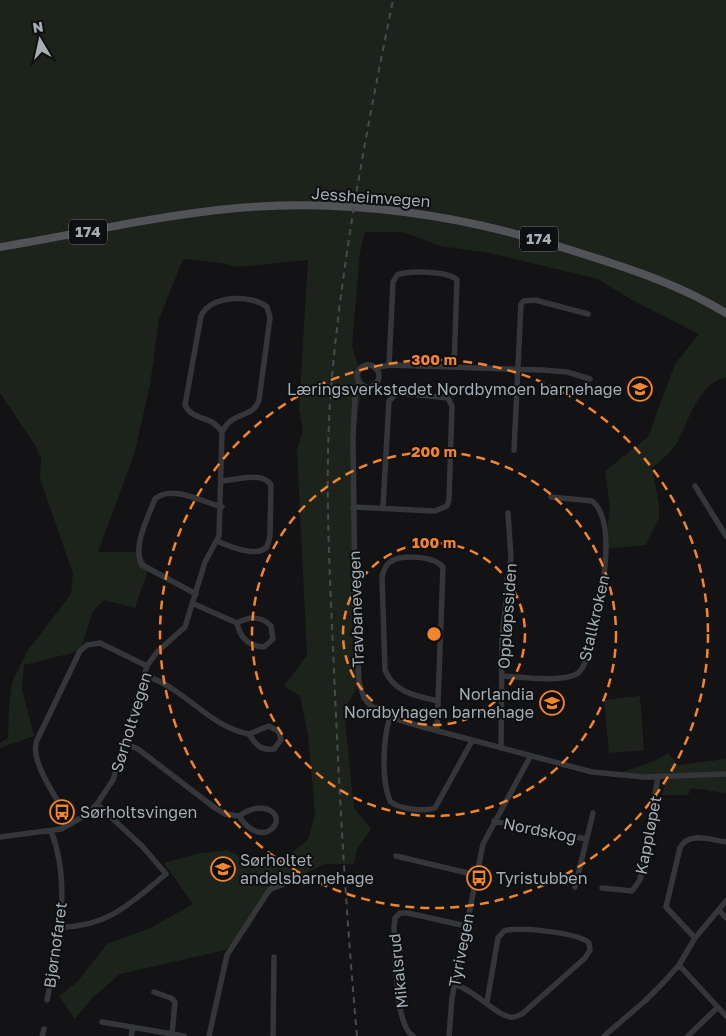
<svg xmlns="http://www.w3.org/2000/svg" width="726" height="1036" viewBox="0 0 726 1036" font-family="'Golos Text',sans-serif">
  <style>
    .green { fill: #1c231b }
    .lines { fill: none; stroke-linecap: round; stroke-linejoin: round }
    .minor { stroke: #34363a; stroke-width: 5.5 }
    .major { stroke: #505459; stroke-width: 8 }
    .rail { stroke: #474b4f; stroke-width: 2; stroke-dasharray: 6 5; stroke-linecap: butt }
    .ring { fill: none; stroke: #f4852c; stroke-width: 2.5; stroke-dasharray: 9 6 }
    .labels { text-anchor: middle; stroke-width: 4; stroke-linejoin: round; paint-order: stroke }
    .shield { fill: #0e0f10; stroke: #787e84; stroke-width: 1 }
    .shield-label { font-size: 15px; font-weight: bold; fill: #a5adb5 }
    .street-label { font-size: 16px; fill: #a5adb5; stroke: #0e0f10 }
    .poi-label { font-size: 16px; fill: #a5adb5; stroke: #0e0f10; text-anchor: start }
    .centre { fill: #f4852c; stroke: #0e0f10; stroke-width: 2.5 }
    .ring-label { font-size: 15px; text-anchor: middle; font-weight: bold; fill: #f4852c; stroke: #0e0f10; stroke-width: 4; stroke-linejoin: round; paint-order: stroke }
  </style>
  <rect width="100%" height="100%" fill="#131315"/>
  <path class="green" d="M0,0H726V377C698,384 689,420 677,443C672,452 660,461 652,468L659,504V519L646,545L605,549L610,508L605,471L648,437L675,364L699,334L632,300L598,279L489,253L440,246L403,232H365L360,252L352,346L363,381L355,432V552L352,578L353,652L358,686L344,710L354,808L371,829L357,849L354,864H325L283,884L266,898L248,930L225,950L120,974L92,998L75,1019L59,996L77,982L107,944L150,928L193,904L164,863L196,854L227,850L255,863L282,860L308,840L315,814L308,735L300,696L284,686L307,655L297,451L303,430L299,409L308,260L237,267L222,263L183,259L159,319L150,385L134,455L98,552H140L149,568L135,608L104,600L93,611L80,651L24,665L22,689L34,736L0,748V743L8,738L9,705L12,682L28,650L71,594L73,573L40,479L41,458L35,445L0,393Z
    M640,696L644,750L609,753L604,700Z
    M668,753L678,765L726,759V793L691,788L688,795H662L667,778L613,775L652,762Z"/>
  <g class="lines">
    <path class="minor" d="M389,365L393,282L397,275C409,270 448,271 457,280L454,367
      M357 376a11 11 0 1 1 22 0a11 11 0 1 1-22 0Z
      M375,368L389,365L542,370L567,372L590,379
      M359,383L355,396L353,439L355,600L359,682L364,698L370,705L390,717L423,727L592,772L644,777L726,774
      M514,450L521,304L524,301L535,300L588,314
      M695,486L726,536
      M353,507L435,511L447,506L449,500L452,406L448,398L400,393L396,394L389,401L383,507
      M217,541C229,546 256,558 267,547L270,536L271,485C262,471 236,480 222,481
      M196,594L142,565C132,547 148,517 155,499C171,484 203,502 222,507
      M194,604L237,623C240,638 249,646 264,647L273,639L271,626C260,615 249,617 237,623
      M145,676C183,686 210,728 249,734C256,745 261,751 274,749L281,740L279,732L269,726L249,734
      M503,676C520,677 564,683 578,673C582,670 584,665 586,660C594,626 623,526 592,501L551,497
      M390,717C383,739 381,779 390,801C398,809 424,812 435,808L472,741
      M437,730L443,567C434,556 402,554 390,562C385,565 384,571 382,576L385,670C394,693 417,696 438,701
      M124,743L138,749L215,808L225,814L239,816C265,856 295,811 261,808C253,808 246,811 239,816
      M501,748L502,637L511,557L508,513
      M494,821L586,839
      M71,824C61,803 28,762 37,740L80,651L87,645L100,643L147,666
      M0,837L61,829L86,815L97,804L113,780L147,666L157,652L185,627L205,562L219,536L222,432C233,410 253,419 259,400L270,318L267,307C251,294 210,295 201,316L185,405C193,422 211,414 222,432
      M396,856L476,875
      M575,887L593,813
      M602,888L632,891L640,880L658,777
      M719,910L726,918
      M61,927C108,927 132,902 166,874L143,847L97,804
      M695,938L666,907L680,848C688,831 711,840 726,842
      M679,965L726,1016
      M454,984C473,989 496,1015 510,1017C515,1018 518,1016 522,1014L585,958L590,950L589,943C580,933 517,926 504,931L498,938L487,1002
      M154,992L171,998L175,1002L172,1034
      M47,1000C58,948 72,883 51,831
      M102,1022L184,1036
      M42,1036L44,1029
      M131,1036L133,1027
      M209,1036L227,955L270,889L282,885
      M273,1036L274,957
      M413,1036C394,1025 396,950 394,928L395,918L400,913H408L466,926
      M449,1036L452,998L483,844L530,757
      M604,1036L645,1001L663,983L679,965L695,938L726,901
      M688,1036L717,1008"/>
    <path class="major" d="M0,247C79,234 159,215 238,208C356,198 469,216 580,253C631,269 680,285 726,313"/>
    <path class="rail" d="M357,1036C346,914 339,792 334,670C330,577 324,481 331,388C342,257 367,128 393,0"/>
  </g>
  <g class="ring">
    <circle cx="434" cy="634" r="91"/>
    <circle cx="434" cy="634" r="182"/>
    <circle cx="434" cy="634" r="274"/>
  </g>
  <defs>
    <g id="school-ring" transform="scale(1.25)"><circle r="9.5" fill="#0e0f10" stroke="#f4852c" stroke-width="1.5"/><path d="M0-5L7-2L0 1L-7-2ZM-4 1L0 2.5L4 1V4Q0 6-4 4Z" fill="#f4852c"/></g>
    <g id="bus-ring" transform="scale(1.25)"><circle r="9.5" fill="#0e0f10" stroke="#f4852c" stroke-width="1.5"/><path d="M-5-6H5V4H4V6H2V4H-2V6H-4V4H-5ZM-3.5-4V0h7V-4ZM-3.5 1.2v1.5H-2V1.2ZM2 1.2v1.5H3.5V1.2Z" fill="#f4852c"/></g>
  </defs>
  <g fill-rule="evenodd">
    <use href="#school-ring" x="640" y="389"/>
    <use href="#school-ring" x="552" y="703"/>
    <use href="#bus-ring" x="62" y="812"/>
    <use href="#school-ring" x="223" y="869"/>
    <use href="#bus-ring" x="479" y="878"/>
  </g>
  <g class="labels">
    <g class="shield">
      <rect x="69" y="219.5" width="38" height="25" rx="4"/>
      <rect x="520" y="226.5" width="38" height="25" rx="4"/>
    </g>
    <g class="shield-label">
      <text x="88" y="237">174</text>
      <text x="539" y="244">174</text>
    </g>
    <g class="street-label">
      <text transform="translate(371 197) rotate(4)" y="6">Jessheimvegen</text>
      <text transform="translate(356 609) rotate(-92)" y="6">Travbanevegen</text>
      <text transform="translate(507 616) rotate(-86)" y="6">Oppløpssiden</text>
      <text transform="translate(594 618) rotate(-77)" y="6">Stallkroken</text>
      <text transform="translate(131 722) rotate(-73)" y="6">Sørholtvegen</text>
      <text transform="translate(540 830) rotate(11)" y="6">Nordskog</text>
      <text transform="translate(648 835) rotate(-79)" y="6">Kappløpet</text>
      <text transform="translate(55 945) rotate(-82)" y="6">Bjørnofaret</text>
      <text transform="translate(461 950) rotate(-79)" y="6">Tyrivegen</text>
      <text transform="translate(398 971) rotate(-96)" y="6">Mikalsrud</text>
    </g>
    <g class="poi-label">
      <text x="622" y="395" text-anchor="end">Læringsverkstedet Nordbymoen barnehage</text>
      <text x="534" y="700" text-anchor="end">Norlandia<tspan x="534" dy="18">Nordbyhagen barnehage</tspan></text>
      <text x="80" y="818">Sørholtsvingen</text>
      <text x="240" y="866">Sørholtet<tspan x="240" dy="18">andelsbarnehage</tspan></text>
      <text x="496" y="884">Tyristubben</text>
    </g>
  </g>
  <circle cx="434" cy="634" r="8" class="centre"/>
  <g class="ring-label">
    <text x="434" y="365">300 m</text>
    <text x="434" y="457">200 m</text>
    <text x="434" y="548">100 m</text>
  </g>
  <g transform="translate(40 40) rotate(351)" stroke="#0e0f10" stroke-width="4" paint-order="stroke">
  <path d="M0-4L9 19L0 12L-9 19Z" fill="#a5adb5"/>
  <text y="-8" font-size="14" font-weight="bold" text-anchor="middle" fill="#a5adb5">N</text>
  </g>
</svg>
